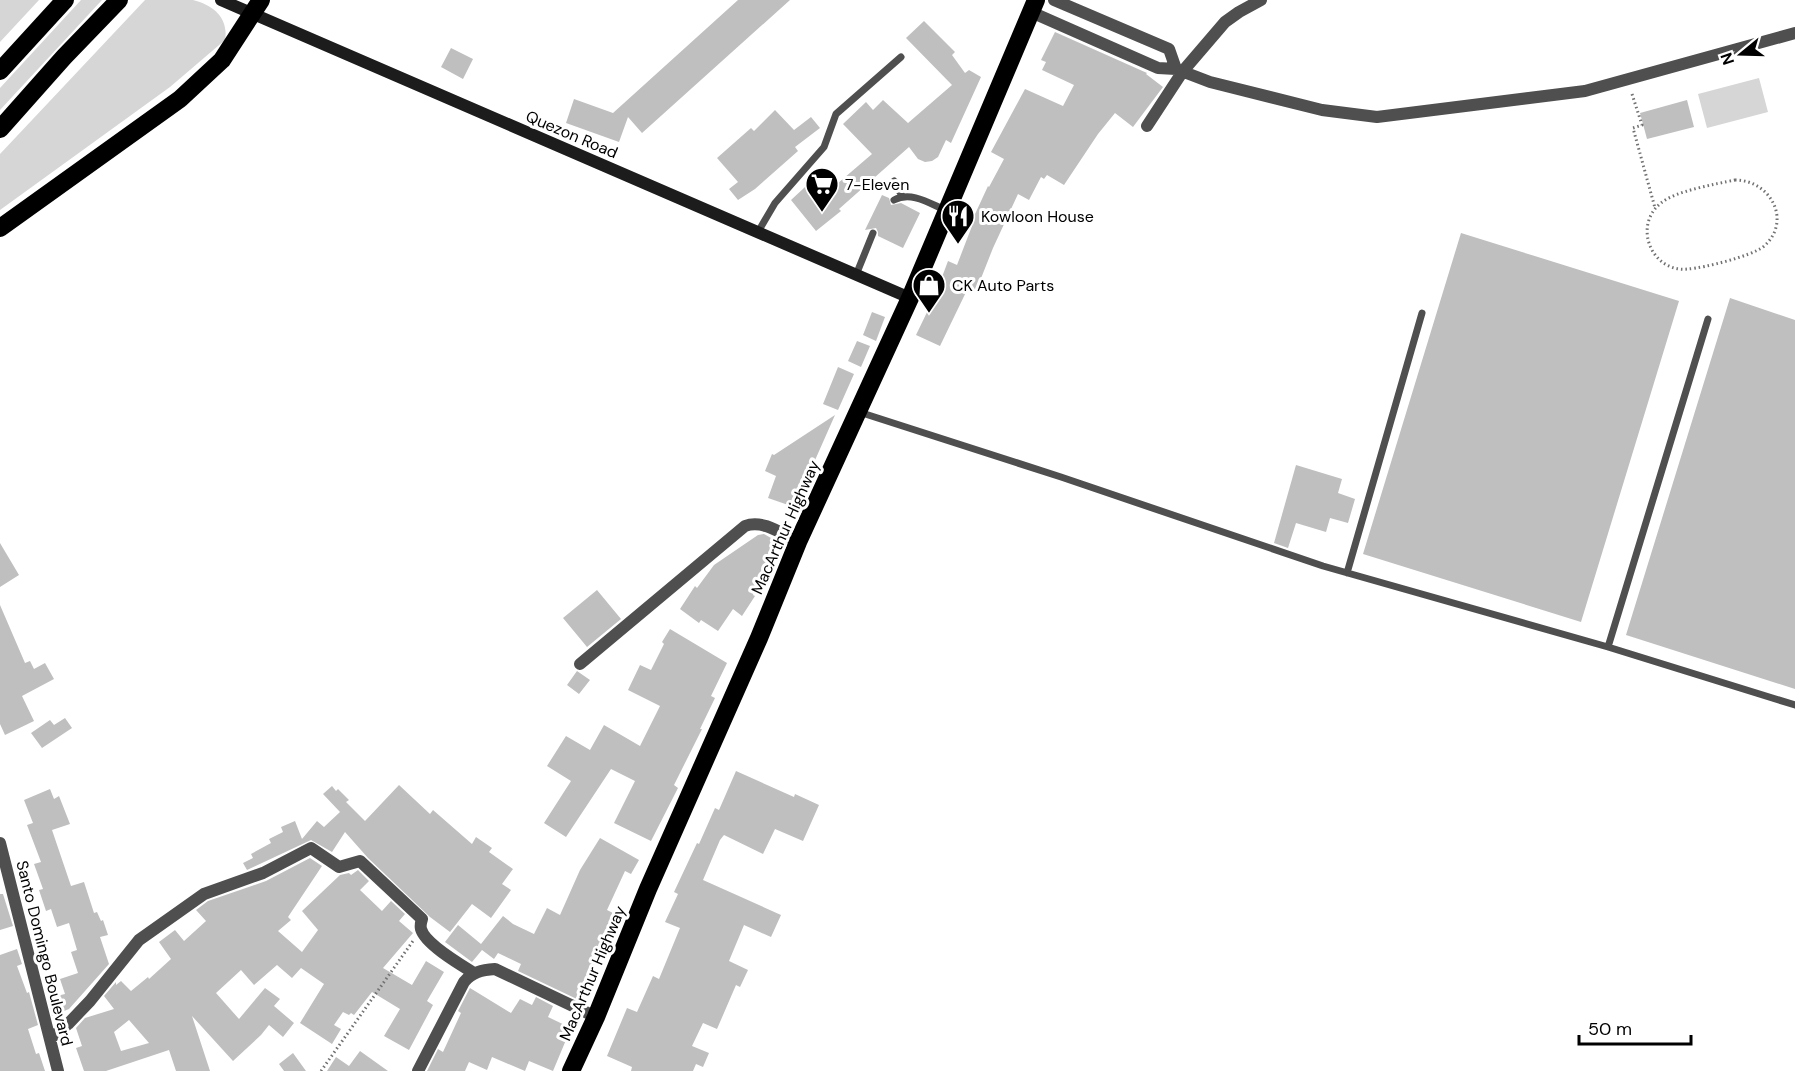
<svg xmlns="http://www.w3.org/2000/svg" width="1795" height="1071" viewBox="0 0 1795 1071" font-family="'DM Sans',sans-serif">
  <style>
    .green { fill: #d6d6d6 }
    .building { fill: #bfbfbf; fill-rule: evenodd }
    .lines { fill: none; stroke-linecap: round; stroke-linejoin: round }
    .path { stroke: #717171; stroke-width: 3; stroke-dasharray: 1.5 3; stroke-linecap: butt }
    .lane { stroke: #4f4f4f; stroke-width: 7 }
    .street { stroke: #4f4f4f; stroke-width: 12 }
    .secondary { stroke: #1c1c1c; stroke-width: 12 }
    .highway { stroke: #000; stroke-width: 18 }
    .labels { text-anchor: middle; stroke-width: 6; stroke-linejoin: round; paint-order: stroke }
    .street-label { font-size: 16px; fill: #000; stroke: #fff }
    .poi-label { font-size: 16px; fill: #000; stroke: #fff; text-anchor: start }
  </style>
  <rect width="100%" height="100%" fill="#fff"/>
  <path class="green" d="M0,0H39L0,42Z
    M81,0H102L0,110V88Z
    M145,0C160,0 179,0 193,0C214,5 229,19 225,40L170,87L0,210V154Z
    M1759,78L1768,112L1707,128L1698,94Z"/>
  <path class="building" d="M738,0H790L642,133L628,117L619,142L566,123L574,99L613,113Z
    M924,21L955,52L952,55L965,73L969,70L981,77L951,143L946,140L938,157L932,161L925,162L918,159L909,147L839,209L841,211L816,231L791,200L818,175L830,190L872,154L843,124L866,102L873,110L883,100L908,123L952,85L906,38Z
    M1055,32L1147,73L1146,74L1163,87L1133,127L1115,113L1098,134L1064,185L1047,175L1044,179L1041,177L1029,200L1018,194L993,248L976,291L968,288L940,346L916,335L944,277H942L948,261L957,265L972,226L970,225L988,186L989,187L1004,159L991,152L1025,89L1063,106L1074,85L1042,70L1046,62L1041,60Z
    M451,48L473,59L463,79L441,67Z
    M1687,100L1694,127L1647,139L1640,113Z
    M775,110L794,130L811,117L820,128L795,147L798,151L755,189L738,200L729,189L738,182L717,158L751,128L754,131Z
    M882,195L889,198L891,205L901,203L920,213L903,248L878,236V232L876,228L865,230Z
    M1461,233L1679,301L1581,622L1363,554Z
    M1730,298L1795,320V689L1626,635Z
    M872,312L885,317L876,341L863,335Z
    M857,341L870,346L861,367L848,361Z
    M838,367L854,374L838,410L823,404Z
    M835,415L812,467L809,466L794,507L768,498L776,476L765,471L772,454L774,455Z
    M1296,465L1342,479L1338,493L1355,499L1348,523L1330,518L1326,532L1296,523L1288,548L1274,543Z
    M764,534L778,542L753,595L755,596L742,616L733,609L718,631L701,620L699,623L680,609L695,586L697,588L714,565L758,535Z
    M0,543L19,575L0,587Z
    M597,590L621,619L587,647L563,618Z
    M0,605L25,663L30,661L34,669L45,663L54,679L22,696L34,721L5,735L0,724Z
    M670,629L727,663L711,696L715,698L700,729H702L674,785L678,788L651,841L614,823L635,781L611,769L566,837L544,823L571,781L547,766L566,736L590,750L604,725L640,746L660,706L628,690L640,665L651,670L664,644L662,642Z
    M577,671L590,680L579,694L567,685Z
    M65,718L72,728L42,748L31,733L50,720L54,725Z
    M736,771L794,797L795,794L819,805L803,841L775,829L763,854L724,835L720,840L703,880L781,915L771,937L744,925L729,961L748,970L740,987L736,985L717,1029L703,1023L692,1046L709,1053L703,1067L696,1064L693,1071H631L632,1067L607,1056L627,1008L637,1012L653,976L659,979L680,928L665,922L678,894L674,892L697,843L699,844L715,808L719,810Z
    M399,785L430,814L433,810L472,844L476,837L492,848L489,852L513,869L502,884L511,890L491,918L472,904L450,932L430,917L368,858L345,832L332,852L311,840L247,870L243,863L253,858L251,854L271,843L269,839L283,832L281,827L295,821L302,839L317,821L324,827L340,812L323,794L332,786L336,791L338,789L349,800L346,802L365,821Z
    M50,789L54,799L59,796L70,824L52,830L71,886L84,882L94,913L97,912L101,921L103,920L108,935L100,937L109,964L69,1009L52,1016L48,998L65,994L60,979L78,973L71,952L77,950L69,923L57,927L51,909L46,911L39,890L43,889L34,864L41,862L27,825L33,823L24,800Z
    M600,838L639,860L631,874L625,871L607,910L619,916L603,948L606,949L598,964L596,963L581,1001L518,971L521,964L498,953L494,959L482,950L472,962L445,942L458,925L481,944L503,916L513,924L534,934L547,908L560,915L580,870Z
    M310,858L322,866L288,917L291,920L278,931L302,952L318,930L302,911L340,875L349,873L351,875L358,870L369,881L360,890L382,911L391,901L405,914L399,921L413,933L383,968L412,985L426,961L444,972L427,1001L433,1005L409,1050L384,1036L400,1009L372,992L354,1015L351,1013L349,1015L343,1012L334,1025L341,1029L332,1044L300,1023L324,984L301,968L292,978L277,965L254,985L241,970L216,993L239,1019L265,988L280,999L274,1006L294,1023L283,1037L269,1025L261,1035L233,1061L192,1016L210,1071H176L169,1050L106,1071H84L76,1048L82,1046L76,1028L85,1018L114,1009L104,996L116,982V985L121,981L131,991L148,977L149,979L171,959L159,942L175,930L184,941L206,921L196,910L208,901L266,881ZM129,1020L149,1043L121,1051L114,1032Z
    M0,894H3L13,926L0,930Z
    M17,949L22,964L17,966L27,993L29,992L38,1025L28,1029L36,1054L39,1053L45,1071H0V955Z
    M470,988L511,1013L520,999L532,1005L536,997L553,1006L548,1017L571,1028L553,1071L529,1061L525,1071L492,1057L487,1070L469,1062L465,1071H427L438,1049L443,1052L461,1013L458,1011Z
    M360,1051L388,1071H327L336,1057L349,1066Z
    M293,1053L306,1071H284L279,1064Z"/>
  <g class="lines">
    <path class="path" d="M1632,94L1642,125L1633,128L1655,208
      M1735,180C1771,180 1793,222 1763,247C1751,256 1704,268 1688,269C1652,273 1632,226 1661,203C1675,191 1716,184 1735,180Z
      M321,1071L413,941"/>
    <path class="lane" d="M894,181L902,196
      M894,200C911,191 929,203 945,210
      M758,232L775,203L824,147L836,114L901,57
      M856,275L873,233
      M859,412L1061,477L1323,566L1608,647L1795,705
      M1347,573L1422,313
      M1608,647L1708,319"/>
    <path class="street" d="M1054,0L1169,49L1176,69
      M1031,12L1158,68L1176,69L1210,82L1322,110L1377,117L1585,91L1795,33
      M1147,126L1183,71L1225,22L1239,12L1261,0
      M580,664L745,526C763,519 782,534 798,542
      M0,843L58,1071
      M50,1039L68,1024L90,1001L139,940L204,894L263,873L311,848L339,867L360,861L422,919C421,922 420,925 421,929C425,944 461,965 474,973
      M418,1071L464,982C472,972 482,970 495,969L596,1017"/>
    <path class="secondary" d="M221,0L910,298"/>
    <path class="highway" d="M0,71L65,0
      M0,129L64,57L119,0
      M0,228L180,99L222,60L261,0
      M571,1071L596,1017L648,889L759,638L798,542L910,298L1036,0"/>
  </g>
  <defs>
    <g id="supermarket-pin" transform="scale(1.725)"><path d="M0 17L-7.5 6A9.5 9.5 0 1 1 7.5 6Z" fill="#000" stroke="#fff"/><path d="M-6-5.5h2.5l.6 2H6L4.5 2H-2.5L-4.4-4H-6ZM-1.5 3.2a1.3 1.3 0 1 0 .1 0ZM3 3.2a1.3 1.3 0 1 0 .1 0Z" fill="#fff"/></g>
    <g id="restaurant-pin" transform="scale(1.725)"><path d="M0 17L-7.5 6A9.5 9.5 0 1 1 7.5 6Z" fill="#000" stroke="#fff"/><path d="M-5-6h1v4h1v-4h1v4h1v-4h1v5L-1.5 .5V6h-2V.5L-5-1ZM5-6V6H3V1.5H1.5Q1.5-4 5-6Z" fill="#fff"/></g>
    <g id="shop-pin" transform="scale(1.725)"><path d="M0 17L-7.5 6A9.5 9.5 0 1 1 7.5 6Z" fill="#000" stroke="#fff"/><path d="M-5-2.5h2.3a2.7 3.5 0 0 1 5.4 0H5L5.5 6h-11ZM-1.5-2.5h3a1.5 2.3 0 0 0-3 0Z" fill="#fff"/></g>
  </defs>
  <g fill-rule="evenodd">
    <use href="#supermarket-pin" x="822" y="184"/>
    <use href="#restaurant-pin" x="958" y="216"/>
    <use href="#shop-pin" x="929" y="285"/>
  </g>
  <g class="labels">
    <g class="street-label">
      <text transform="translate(572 134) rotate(23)" y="6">Quezon Road</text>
      <text transform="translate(785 527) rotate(-66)" y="6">MacArthur Highway</text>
      <text transform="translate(45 953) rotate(76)" y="6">Santo Domingo Boulevard</text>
      <text transform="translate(592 973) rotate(-67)" y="6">MacArthur Highway</text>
    </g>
    <g class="poi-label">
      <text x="845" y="190">7-Eleven</text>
      <text x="981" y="222">Kowloon House</text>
      <text x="952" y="291">CK Auto Parts</text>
    </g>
  </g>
  <g transform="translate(1741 54) rotate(251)" stroke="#ffffff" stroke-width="4.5" paint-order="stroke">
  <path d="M0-4.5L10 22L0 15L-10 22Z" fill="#000000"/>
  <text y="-9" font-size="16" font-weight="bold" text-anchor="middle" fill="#000000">N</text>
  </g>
  <path d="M1579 1035v9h112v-9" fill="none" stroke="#000000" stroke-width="3"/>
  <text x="1588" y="1035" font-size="18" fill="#000000" stroke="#ffffff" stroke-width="4.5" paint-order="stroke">50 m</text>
</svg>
